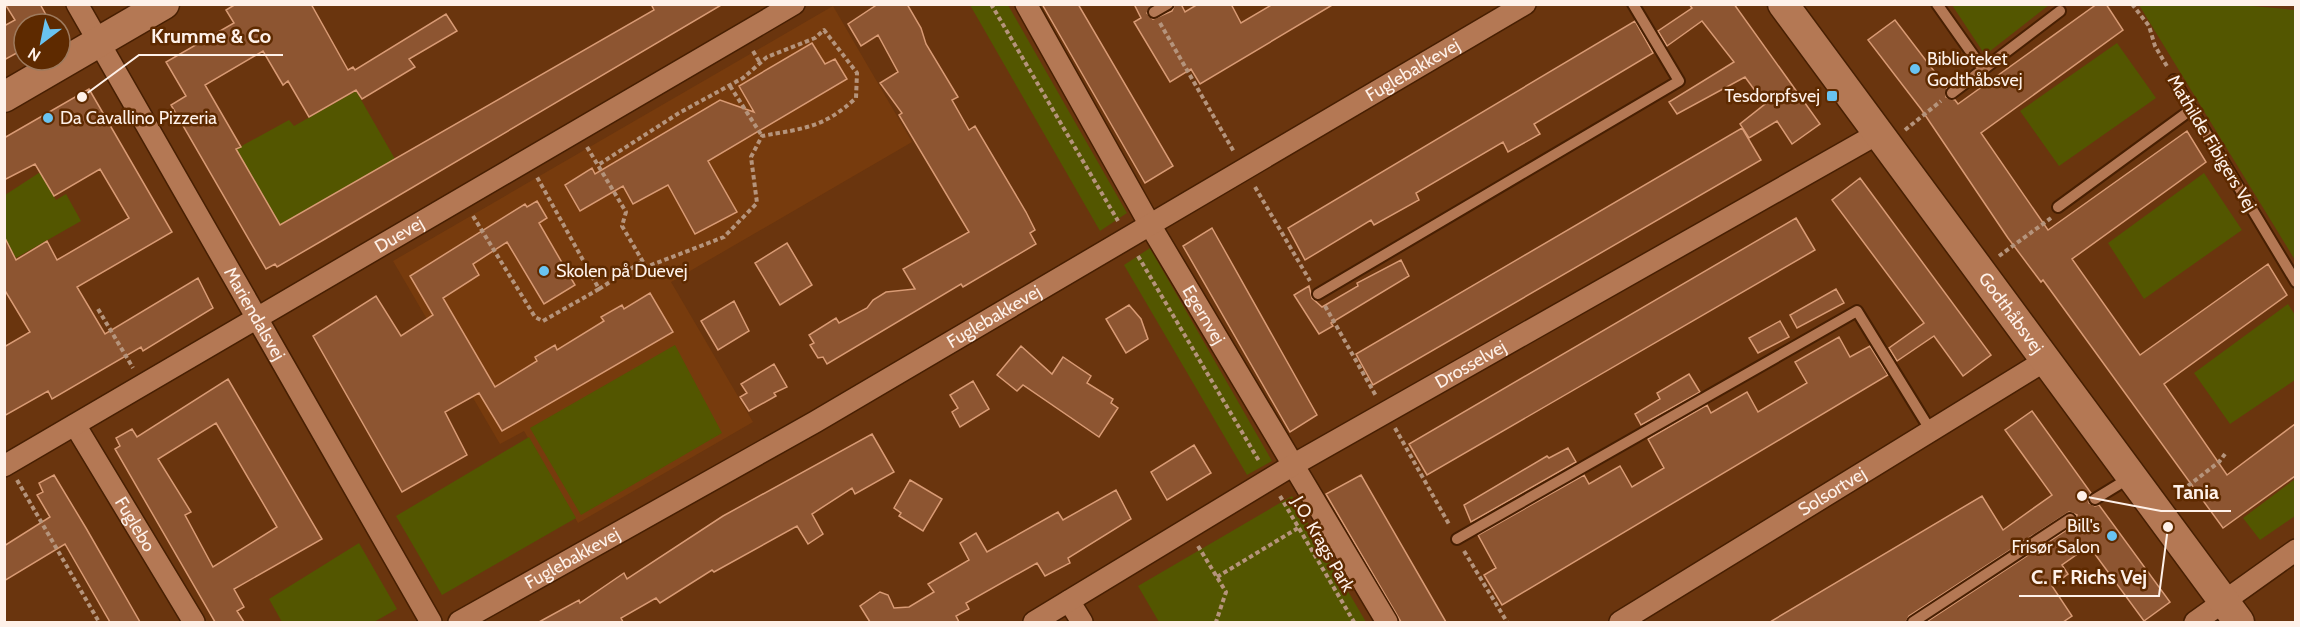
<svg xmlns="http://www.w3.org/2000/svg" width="2300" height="627" viewBox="0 0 2300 627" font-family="Cabin,sans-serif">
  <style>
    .built { fill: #773b0d }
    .green { fill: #535600 }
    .building { fill: #8d5531; stroke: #d99b75; stroke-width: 1.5; fill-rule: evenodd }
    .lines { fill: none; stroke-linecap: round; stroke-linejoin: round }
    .lane-casing { stroke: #471f02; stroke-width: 14 }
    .street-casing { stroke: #471f02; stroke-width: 24 }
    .secondary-casing { stroke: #471f02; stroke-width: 33 }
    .path { stroke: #b5947c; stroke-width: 4; stroke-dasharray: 4.5 3; stroke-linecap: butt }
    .lane { stroke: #b47854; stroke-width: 10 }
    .street { stroke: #b47854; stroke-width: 21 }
    .secondary { stroke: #b47854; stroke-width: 30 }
    .poi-dot { fill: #69c3f1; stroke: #5e2a00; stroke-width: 2 }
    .labels { text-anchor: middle; stroke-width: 5; stroke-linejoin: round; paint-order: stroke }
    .poi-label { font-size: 18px; fill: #fef1e9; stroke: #5e2a00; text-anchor: start }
    .street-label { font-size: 18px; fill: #fef1e9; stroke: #5e2a00 }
    .leader { fill: none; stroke: #fef1e9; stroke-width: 2 }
    .callout-dot { fill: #fef1e9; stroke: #5e2a00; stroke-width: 2 }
    .callout-label { font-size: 20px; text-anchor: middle; font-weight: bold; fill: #fef1e9; stroke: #5e2a00; stroke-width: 5; stroke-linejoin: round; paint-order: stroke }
  </style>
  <rect width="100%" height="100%" fill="#6a350e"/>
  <path class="built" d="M833,6L912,142L671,282L753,422L578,523L524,431L500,444L393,261Z"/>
  <path class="green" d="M970,5H1008L1127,213L1100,231Z
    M1952,5H2049L1985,55Z
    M2241,5L2295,10V260L2139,5Z
    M2117,43L2156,98L2059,166L2020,111Z
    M356,91L395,159L280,225L236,149L289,120L294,126Z
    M48,167L51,172L43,178L56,200L66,194L81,221L16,258L5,241V195Z
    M2204,173L2242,230L2144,299L2108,243Z
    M1150,248L1272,461L1247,475L1124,265Z
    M2288,304L2295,315V380L2230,424L2194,373Z
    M675,345L722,433L581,515L530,428Z
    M529,437L576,518L442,595L396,516Z
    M2295,479V516L2260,540L2243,518Z
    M1292,496L1366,622H1159L1138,586Z
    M359,543L397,609L374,622H282L269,599Z"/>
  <path class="building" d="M5,4H40L51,24H24V49L4,60V26L15,20Z
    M236,4H311L348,70L353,67L355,70L446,14L457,31L409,59L415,67L362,99L356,90L309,117L288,81L283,85L263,51L205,85L241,147L236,149L280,225L654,10L651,4H723L325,239L277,267L275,264L266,269L171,105L186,96L166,62L234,23L226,10Z
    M878,4H907L921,28L926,44L958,97L952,100L969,130L975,126L1026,212L1035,230L1030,233L1036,244L963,287L961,284L827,364L823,357L818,358L810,345L814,343L809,335L836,318L839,323L867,308L873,300L886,292L915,289L903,269L969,232L899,115L902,113L880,83L898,72L878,35L861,46L848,24Z
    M1042,4H1078L1173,166L1145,183Z
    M1134,4H1152L1147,13L1153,19L1172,11L1175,4H1181L1185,12L1198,4H1231L1241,23L1273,4H1334L1200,84L1191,69L1170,82L1134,22L1141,18Z
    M1689,4H1734L1820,124L1792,144L1777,121L1749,138L1740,124L1765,104L1745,77L1677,114L1669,102L1734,62L1702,21L1667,46L1658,31L1692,8Z
    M2097,4H2106L2123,30L1981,133L2048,230L2187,131L2206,162L2072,259L2140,355L2268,264L2287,295L2164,384L2227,475L2295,424V476L2223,528L2043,280L2041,282L2008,238L1921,109L1868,40L1895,20L1947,88L1946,97L1955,100L1958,104Z
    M1635,21L1653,53L1534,124L1540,134L1508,152L1503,142L1416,193L1419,200L1374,225L1371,220L1305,260L1288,228Z
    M812,43L825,64L835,59L847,79L708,161L737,212L695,234L668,185L633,204L623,186L580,211L565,185L592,168L595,174L720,100L754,112L739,86Z
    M89,89L172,232L77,287L105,334L198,278L213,308L143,351L141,347L52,399L48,391L4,416V347L30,332L4,289V236L16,260L47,241L57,260L129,218L100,169L54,196L35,164L4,180V138Z
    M1742,128L1761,160L1373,385L1356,354Z
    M1860,178L1991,355L1963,376L1934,336L1897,361L1889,348L1924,323L1832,200Z
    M537,201L547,218L539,223L575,285L544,304L507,242L473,264L479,275L443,298L495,387L537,361L535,357L555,345L557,350L604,321L601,317L622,305L624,309L650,293L673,332L502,431L479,393L445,412L467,455L402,492L313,336L376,296L401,336L433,315L410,276L525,204L527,207Z
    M1796,218L1815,250L1427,475L1409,444Z
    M1212,228L1317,415L1290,432L1183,246Z
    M787,243L812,285L780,305L755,263Z
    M1401,260L1409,276L1331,323L1333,326L1319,334L1294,295L1309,286L1312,298L1322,307L1358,286L1357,283Z
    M1836,289L1844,303L1797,328L1790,315Z
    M734,301L749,331L718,350L701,321Z
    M1129,305L1141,319L1148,339L1126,353L1106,319Z
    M1780,321L1789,337L1758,353L1749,338Z
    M1839,337L1850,357L1870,346L1888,375L1502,605L1484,575L1496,568L1478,535L1584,475L1589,484L1620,466L1632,487L1664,468L1648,439L1707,405L1711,413L1747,392L1758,412L1807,383L1795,362Z
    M1021,346L1052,374L1063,357L1091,376L1087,383L1113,399L1111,403L1118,408L1099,437L1023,385L1017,391L997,375Z
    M774,364L787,387L774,393L776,396L749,411L740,397L747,393L741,384Z
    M1689,374L1700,392L1641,425L1635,414L1660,399L1657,393Z
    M228,379L322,539L234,589L244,607L237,611L244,622H215L115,449L120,446L116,438L132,429L137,437ZM216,423L277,527L213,567L185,515L191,512L158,459Z
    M973,381L989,409L960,427L952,412L958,408L950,395Z
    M2032,411L2091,493L2088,499L2089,503L2095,506L2099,505L2170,602L2144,621L2089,546L2062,565L2068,574L2052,586L2072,616L2063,622H1926L2074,525L2077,515L2069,512L1909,616L1906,622H1770L1982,496L2003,530L2052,495L2005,430Z
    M872,434L894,472L855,494L852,488L812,514L823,534L808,544L797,526L714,572L712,570L660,603L656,598L621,618L623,622H539L579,600L580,603L624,573L627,579L723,516Z
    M1194,445L1211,473L1167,500L1151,472Z
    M1568,448L1576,462L1471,522L1464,505L1547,456L1549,458Z
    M54,475L86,528L140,622H110L65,544L4,581V546L50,517L37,495L43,492L39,483Z
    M1361,475L1428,591L1446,622H1401L1326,494Z
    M910,480L942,499L923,531L899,516L901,513L894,508Z
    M1116,490L1131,519L1068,558L1070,563L1045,576L1037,563L966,603L969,609L956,616L959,622H870L860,606L880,592L888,595L894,608L909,607L934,592L928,584L969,560L960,543L976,533L987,552L1058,512L1063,520Z"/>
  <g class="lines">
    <g class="lane-casing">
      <path id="lane" d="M1937,4L1983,69
        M1154,12L1168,4
        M2174,80L2296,282
        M1952,93L2060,11
        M2058,207L2192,109
        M1318,294L1679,81L1633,4
        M2095,499L2131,477
        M1457,539L1857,311L1931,431
        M1913,622L2070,519"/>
    </g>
    <g class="street-casing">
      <g id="street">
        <path id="s1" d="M77,4L431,622"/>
        <path id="s2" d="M1026,4L1150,225L1387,622"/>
        <path id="s3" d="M75,425L194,622"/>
        <path id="s4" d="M4,466L794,4"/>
        <path d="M1069,601L1082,622"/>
        <path id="s5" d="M459,622L815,422L1525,4"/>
        <path id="s6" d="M1034,622L1293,465L1877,134"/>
        <path id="s7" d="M1620,622L2046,360"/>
        <path d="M2195,622L2296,550"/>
      </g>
    </g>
    <g class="secondary-casing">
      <g id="secondary">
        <path id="s8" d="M1783,4L2239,622"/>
        <path d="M4,97L164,4"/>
      </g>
    </g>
    <path class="path" d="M991,4L1118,221
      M2132,4L2149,26L2155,46L2168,68
      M1160,23L1234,152
      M753,51L760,63
      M730,86L762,136
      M1905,130L1941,101
      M587,147L626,212L622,226L646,267L724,237L757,203L751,157L762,136C805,128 823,128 856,98L857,73L824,30L815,38L767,57L743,78L679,113L598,165
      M1255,187L1310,281
      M473,216L535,317L543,321L599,289L537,177
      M1138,256L1259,461
      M1999,256L2051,218
      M599,289L643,261
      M1325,306L1376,396
      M98,309L133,368
      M1395,428L1450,526
      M17,480L99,622
      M2176,495L2219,462L2225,454
      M1280,496L1354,622
      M1198,546L1226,592L1216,622
      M1464,551L1507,622
      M1217,577L1298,528"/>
    <use href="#lane" class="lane"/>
    <use href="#street" class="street"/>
    <use href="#secondary" class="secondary"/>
  </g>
  <g class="poi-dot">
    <circle cx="1915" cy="69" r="6"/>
    <rect x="1826" y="90" width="12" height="12" rx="3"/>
    <circle cx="48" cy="118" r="6"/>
    <circle cx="544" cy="271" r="6"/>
    <circle cx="2112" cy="536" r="6"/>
  </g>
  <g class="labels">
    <g class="poi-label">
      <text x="1927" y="65">Biblioteket<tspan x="1927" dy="21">Godthåbsvej</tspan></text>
      <text x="1820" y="102" text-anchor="end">Tesdorpfsvej</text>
      <text x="60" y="124">Da Cavallino Pizzeria</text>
      <text x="556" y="277">Skolen på Duevej</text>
      <text x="2100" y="532" text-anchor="end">Bill's<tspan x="2100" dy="21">Frisør Salon</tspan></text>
    </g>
    <g class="street-label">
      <text dy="6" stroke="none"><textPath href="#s5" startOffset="1102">Fuglebakkevej</textPath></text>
      <text transform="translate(2212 143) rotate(59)" y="6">Mathilde Fibigers Vej</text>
      <text dy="6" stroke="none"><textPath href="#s4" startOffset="458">Duevej</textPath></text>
      <text dy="6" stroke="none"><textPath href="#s1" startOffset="357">Mariendalsvej</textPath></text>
      <text dy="6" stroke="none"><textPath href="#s8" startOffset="384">Godthåbsvej</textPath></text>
      <text dy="6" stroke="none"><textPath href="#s2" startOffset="358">Egernvej</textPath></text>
      <text dy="6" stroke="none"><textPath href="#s5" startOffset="616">Fuglebakkevej</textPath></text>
      <text dy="6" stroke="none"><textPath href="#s6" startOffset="507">Drosselvej</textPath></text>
      <text dy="6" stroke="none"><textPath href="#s7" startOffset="249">Solsortvej</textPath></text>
      <text dy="6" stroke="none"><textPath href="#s3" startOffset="116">Fuglebo</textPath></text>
      <text transform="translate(1323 544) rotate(60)" y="6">J.O. Krags Park</text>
      <text dy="6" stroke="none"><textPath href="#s5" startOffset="130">Fuglebakkevej</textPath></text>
    </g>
  </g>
  <path class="leader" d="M82 97L139 55H283M2082 496L2161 511H2231M2168 527L2159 596H2019"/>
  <g class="callout-dot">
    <circle cx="82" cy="97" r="6"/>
    <circle cx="2082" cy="496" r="6"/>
    <circle cx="2168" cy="527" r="6"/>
  </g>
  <g class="callout-label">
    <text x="211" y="43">Krumme &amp; Co</text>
    <text x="2196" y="499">Tania</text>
    <text x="2089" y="584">C. F. Richs Vej</text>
  </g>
  <rect width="2300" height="627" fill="none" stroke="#fef1e9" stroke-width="12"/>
  <g transform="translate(42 42) rotate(212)"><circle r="28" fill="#5e2a00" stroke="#9e7a5d" stroke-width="1.5"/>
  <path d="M0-4.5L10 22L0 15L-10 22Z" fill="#69c3f1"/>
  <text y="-9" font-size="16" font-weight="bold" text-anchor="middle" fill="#fef1e9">N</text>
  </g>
</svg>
